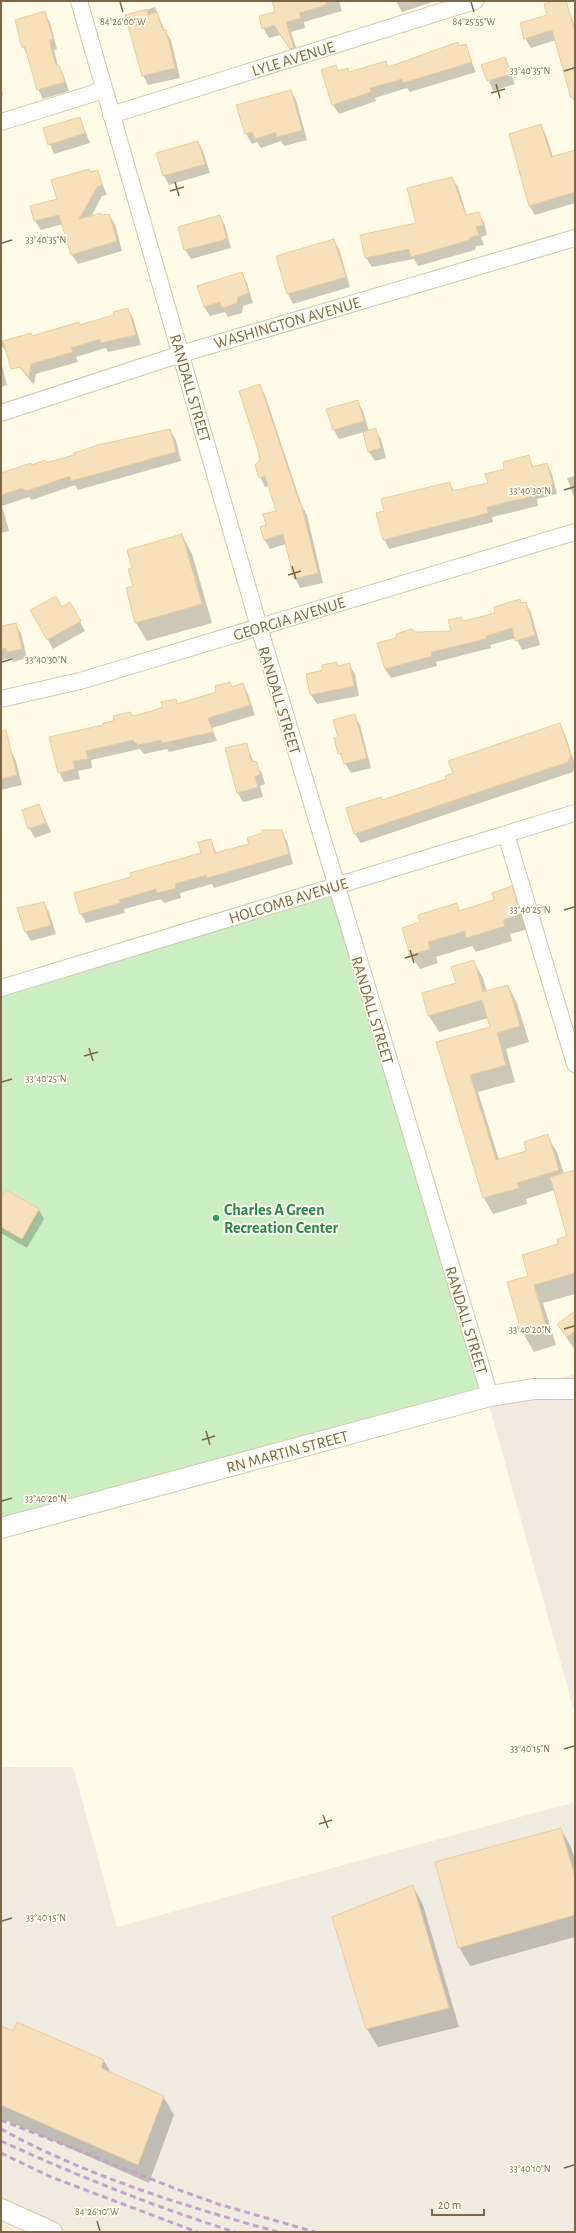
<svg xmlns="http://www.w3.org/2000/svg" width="576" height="2233" viewBox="0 0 576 2233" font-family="'Alegreya Sans',sans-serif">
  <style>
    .commercial { fill: #ffeedb }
    .industrial { fill: #efebe1 }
    .green { fill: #cbefc3 }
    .shadow { fill: #0003 }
    .building { fill: #f7e1bc; stroke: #eccc9a }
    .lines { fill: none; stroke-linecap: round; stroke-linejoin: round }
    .minor-casing { stroke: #d3c6ab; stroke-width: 18 }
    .tertiary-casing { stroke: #d3c6ab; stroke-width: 22 }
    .minor { stroke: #fff; stroke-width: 16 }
    .tertiary { stroke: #fff; stroke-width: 20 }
    .rail { stroke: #c2a3cb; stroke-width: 3; stroke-dasharray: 6 4; stroke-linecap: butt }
    .ticks { fill: none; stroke: #7d6748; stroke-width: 1.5 }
    .leisure-dot { fill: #2e9e5b; stroke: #fffdf0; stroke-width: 1.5 }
    .labels { text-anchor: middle; stroke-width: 3.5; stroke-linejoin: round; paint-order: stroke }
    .street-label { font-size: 16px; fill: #7d6748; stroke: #fffdf0 }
    .leisure-label { font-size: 16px; font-weight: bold; fill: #27864d; stroke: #fffdf0; text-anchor: start }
    .ticks-label { font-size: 10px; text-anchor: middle; fill: #7d6748; stroke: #fffdf0; stroke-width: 3.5; stroke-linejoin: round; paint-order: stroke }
  </style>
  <rect width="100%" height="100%" fill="#fffbe7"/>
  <path class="commercial" d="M1,2214L48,2232H1Z"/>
  <path class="industrial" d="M575,1374V1714L487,1398Z
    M1,1767H73L117,1927L575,1802V2232H48L1,2214Z"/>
  <path class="green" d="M332,897L487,1398L1,1536V981Z"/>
  <path class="shadow" d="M273,1H339L342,11L304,22L305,28L291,32L299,57L296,58L280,35L269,38L263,28L276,12Z
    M396,1H436L402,12Z
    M557,1H565L575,26V106L556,40L531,48L525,38L549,15Z
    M155,7L165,31L171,40L180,78L148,85L143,75L127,16Z
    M44,13L50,22L57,49L54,50L58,66L64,76L69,91L43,99L38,89L29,56L23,47Z
    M465,46L476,72L410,92L407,88L375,98L376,101L339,114L333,105L322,70L336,66L339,71L350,73L386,63L389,68Z
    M505,58L515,84L493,91L483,65Z
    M1,87L3,95H1Z
    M291,91L296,100L307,140L284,146L281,141L261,148L257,142L252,144L246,134L237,106Z
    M80,118L90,143L54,154L44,129Z
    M541,125L546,135L553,157L575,151V203L535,215L529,205Z
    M198,142L203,151L210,173L169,185L164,176L157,154Z
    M97,171L107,195L102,196L91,217L109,215L115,224L122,251L78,264L72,255L63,224L41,230L35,221L91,173Z
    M452,178L458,187L467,216L478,213L484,222L487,235L481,237L484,245L476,246L475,250L418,266L414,259L372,267L366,258L417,224Z
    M220,216L225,226L231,248L191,259L185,250L179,227Z
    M334,240L339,249L350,287L293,304L288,294L277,257Z
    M242,273L247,283L253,303L243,306L242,313L228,317L225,312L210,316L204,307Z
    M127,309L133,318L141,345L108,352L106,348L76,357L78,362L36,374L34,385L1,345V341L30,334L32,337L80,326L115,315Z
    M1,361L7,385L1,387Z
    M259,385L265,395L302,506L307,515L323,583L300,588L295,578L286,544L270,549L264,539L267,526L278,511L269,486L265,487L260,477Z
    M357,401L363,411L369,431L375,430L381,439L386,458L375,461L369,452L364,432L339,439L334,430Z
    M170,430L176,440L181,461L78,490L75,485L32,500L29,497L2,506L9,531L1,533V480L32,466Z
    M528,456L534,468L547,464L552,474L557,494L537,499L538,506L492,517L493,522L389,549L384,539L449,483L454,491L489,483Z
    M575,476V500L567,478Z
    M182,535L192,554L212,623L147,641L136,623L127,589L134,587Z
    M520,600L522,604L526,603L531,613L540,645L522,650L516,638L490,645L491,648L436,662L437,666L391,678L385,669L415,633L452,632L464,622L496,614Z
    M70,603L85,631L53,649L32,611L62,608Z
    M15,624L21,633L27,658L13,662L11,658L1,660V627Z
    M337,663L339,667L349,665L355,674L359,696L317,704L311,695L324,671Z
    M243,684L248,694L255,715L212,728L217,741L169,752L167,749L144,754L140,749L91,760L92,768L78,771L80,779L64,782L59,772L104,726L164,708L175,700L178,704Z
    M354,715L360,725L371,768L351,773L339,753L340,738Z
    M560,725L565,734L575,764L573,772L361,843L355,834L347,808L383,801L447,780Z
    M246,744L254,763L262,773L265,784L260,786L263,797L243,802L237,792Z
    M11,751L16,761L22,785L1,790V754Z
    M39,805L51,832L35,838L29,828Z
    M281,831L287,841L293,864L214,888L212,884L180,893L181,898L164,903L161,899L124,909L125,913L86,923L81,914L132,878L202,854L211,840L217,854L250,845Z
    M511,888L520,902L528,929L510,934L512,941L476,952L472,946L436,957L438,963L420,969L411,955L421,923L456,904L460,911L496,901Z
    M44,903L49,912L56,934L31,941L25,931Z
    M474,962L483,978L487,992L508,986L517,1003L529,1042L506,1049L515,1082L478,1092L499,1160L528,1151L547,1136L557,1152L564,1174L575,1171V1294L543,1303L556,1345L534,1352L523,1333L530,1277L568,1237L555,1190L526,1199L527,1204L493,1214L484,1198L437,1043L491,1028L488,1018L439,1032L429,1016L423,994L457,984Z
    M1,1200L39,1210L44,1219L27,1248L1,1233Z
    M575,1312V1350L558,1325Z
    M561,1829L571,1847L575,1860V1937L470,1966L459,1947Z
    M413,1886L423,1905L459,2027L378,2047L367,2029Z
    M17,2023L104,2061L111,2073L163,2096L174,2115L149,2183L1,2118V2027L14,2033Z"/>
  <path class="building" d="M272,1H326V5L299,13L301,18L286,22L294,48L290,49L274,25L262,29L259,16L275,12Z
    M553,1H566L575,31V98H571L552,30L524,39L520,23L547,15L544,4Z
    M147,9L148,15L157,12L163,31L166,30L175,68L142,76L125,15Z
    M45,11L53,39L49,40L56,65H59L65,82L37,90L25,47L22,48L15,20Z
    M458,42L459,46L466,44L472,62L403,83L402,79L370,88L371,92L332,105L321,70L336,65L338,71L348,68L349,72L386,61L388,67Z
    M505,57L511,74L487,81L481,65Z
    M291,90L302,130L277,137L276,132L255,139L252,132L245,134L236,105Z
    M80,117L85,133L48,145L43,128Z
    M541,124L551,157L575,150V192L529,206L509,134Z
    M198,141L205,164L163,176L156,153Z
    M89,169L90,172L98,170L102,185L97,187L79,219L101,213L102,215L109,214L117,241L71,255L59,215L34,221L30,206L57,199L51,180Z
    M452,177L466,215L479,212L483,225L476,227L479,235L471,237L469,240L411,257L409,249L365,258L360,235L416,223L407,188Z
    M220,215L227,239L184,250L178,227Z
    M334,239L346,277L287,294L276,256Z
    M242,272L249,293L238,297L237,303L222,308L220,302L204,307L197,286Z
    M128,308L136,335L101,343L100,339L71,348L73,352L31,364L29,377L20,367L11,369L3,341L31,333L32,336L79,322V325L114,315L113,312Z
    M260,384L300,504H301L318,573L294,579L283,534L264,540L260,527L266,525L263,514L276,511L265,476L259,478L255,465L260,460L258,450L239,391Z
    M358,400L364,421L333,430L326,409Z
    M376,428L381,448L368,452L363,432Z
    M170,429L176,452L71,481L70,476L26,491L22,488L1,495V473L31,463L32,465L45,460L46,463L74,455V453L98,445Z
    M529,455L532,467L547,463L553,485L532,490L534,496L487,507L488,513L383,540L376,513L384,511L381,499L450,482L452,491L488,483L485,474L504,469L503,462Z
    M182,534L202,604L135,623L126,588L133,586L128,569L132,568L127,550Z
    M56,596L62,607L70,602L81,621L47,640L30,610Z
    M520,599L521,603L526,602L535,635L515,641L512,628L486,636V639L431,652L432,656L385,669L377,643L396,638V634L412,629L415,632L451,631L448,620L461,617L464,621L495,613L494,607Z
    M16,623L22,649L7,652L6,648L1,649V626Z
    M337,662L338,666L350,663L354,686L310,695L306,674L323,670L322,665Z
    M230,682L232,687L243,683L250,705L208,718L213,732L162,743L161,740L138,745L133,740L86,751L88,759L73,761L75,769L58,773L49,737L103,725V723L114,721L113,716L130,712L133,716L155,710L163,707L161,702L176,699L177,704L216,692L215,686Z
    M355,714L367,758L344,764L341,753L338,754L334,738L338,737L333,720Z
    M560,723L571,755L568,762L354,834L346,808L381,797L382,800L446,779L445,776L453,773L448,761Z
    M6,730L17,775L1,779V731Z
    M247,743L251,761L257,762L260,775L255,776L258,787L237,793L225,748Z
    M39,804L46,823L28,829L22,810Z
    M262,830H282L289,854L207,878L206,875L175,884L176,888L157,893L156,889L119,900L120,903L80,914L74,893L131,877L130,873L201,853L198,842L211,839L215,853L249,844L247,838L262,833Z
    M512,886L520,914L503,920L505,926L466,938L465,931L428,942L430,949L410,955L402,928L420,922L418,915L457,903L459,911L494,900L492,893Z
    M44,902L51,925L25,932L17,908Z
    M474,960L483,992L508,985L520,1026L497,1033L506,1065L470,1075L496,1160L526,1151L524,1142L548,1134L559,1170L517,1183L519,1188L483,1198L436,1042L490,1027L482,1000L428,1016L422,993L456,983L451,967Z
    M575,1170V1273L534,1285L546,1327L522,1334L507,1282L528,1276L522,1255L558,1244L557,1239L567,1236L550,1177Z
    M6,1190L39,1209L22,1239L1,1227V1198Z
    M575,1311V1331L567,1337L557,1324Z
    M561,1828L575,1877V1915L458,1948L435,1862Z
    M413,1885L449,2008L366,2029L332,1917Z
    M17,2022L104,2060L101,2068L164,2096L138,2165L1,2105V2026L13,2031Z"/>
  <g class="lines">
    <g class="minor-casing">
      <path id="minor" d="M79,1L259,627L490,1396
        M111,115L475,1
        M1,122L104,90
        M1,413L181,354L575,238
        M1,699L80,681L575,532
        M506,834L575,1064
        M1,988L575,813"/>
    </g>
    <g class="tertiary-casing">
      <path id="tertiary" d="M1,1528L490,1396L534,1389H575
        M1,2209L52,2232"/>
    </g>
    <use href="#minor" class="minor"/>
    <use href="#tertiary" class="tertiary"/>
    <path class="rail" d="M1,2120L179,2190L218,2204L315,2232
      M1,2129C84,2175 187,2207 278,2232
      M1,2141C78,2176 155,2207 235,2232
      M1,2153L51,2177L197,2232"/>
  </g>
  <path class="ticks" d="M120,2L123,12M471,2L474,12M564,71L574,68M496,84L500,98M491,93L505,89M175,182L179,196M170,191L184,187M2,243L12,240M564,490L574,487M292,566L296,579M288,575L301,571M2,662L12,659M564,910L574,907M410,950L414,963M405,958L418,954M89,1048L93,1061M84,1056L98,1052M2,1082L12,1079M564,1329L574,1326M206,1431L210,1445M202,1440L215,1436M2,1501L12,1498M564,1749L574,1746M323,1815L328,1828M319,1824L332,1820M2,1921L12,1918M564,2168L574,2165M97,2221L100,2231"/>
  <circle class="leisure-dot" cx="216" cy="1218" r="4"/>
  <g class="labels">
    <g class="street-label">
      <text transform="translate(293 58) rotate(-17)" y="6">LYLE AVENUE</text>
      <text transform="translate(287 322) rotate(-16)" y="6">WASHINGTON AVENUE</text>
      <text transform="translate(191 388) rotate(74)" y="6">RANDALL STREET</text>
      <text transform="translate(289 618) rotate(-17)" y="6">GEORGIA AVENUE</text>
      <text transform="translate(280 700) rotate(73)" y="6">RANDALL STREET</text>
      <text transform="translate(288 900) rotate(-17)" y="6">HOLCOMB AVENUE</text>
      <text transform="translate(373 1010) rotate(73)" y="6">RANDALL STREET</text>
      <text transform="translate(467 1320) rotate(73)" y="6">RANDALL STREET</text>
      <text transform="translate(287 1451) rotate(-15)" y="6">RN MARTIN STREET</text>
    </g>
    <g class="leisure-label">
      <text x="224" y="1215">Charles A Green<tspan x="224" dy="18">Recreation Center</tspan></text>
    </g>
  </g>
  <g class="ticks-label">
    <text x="123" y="25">84°26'00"W</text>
    <text x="474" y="25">84°25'55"W</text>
    <text x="530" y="74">33°40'35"N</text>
    <text x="46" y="243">33°40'35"N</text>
    <text x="530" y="494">33°40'30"N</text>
    <text x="46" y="663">33°40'30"N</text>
    <text x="530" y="913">33°40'25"N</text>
    <text x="46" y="1082">33°40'25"N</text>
    <text x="530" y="1333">33°40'20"N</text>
    <text x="46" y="1502">33°40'20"N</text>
    <text x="530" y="1752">33°40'15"N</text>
    <text x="46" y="1921">33°40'15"N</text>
    <text x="530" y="2172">33°40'10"N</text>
    <text x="97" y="2215">84°26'10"W</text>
  </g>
  <rect width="576" height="2233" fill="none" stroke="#7d6748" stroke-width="4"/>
  <path d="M432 2209v6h52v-6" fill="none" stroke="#7d6748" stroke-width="2"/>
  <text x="438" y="2209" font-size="12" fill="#7d6748" stroke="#fffdf0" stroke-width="3" paint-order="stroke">20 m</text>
</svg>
